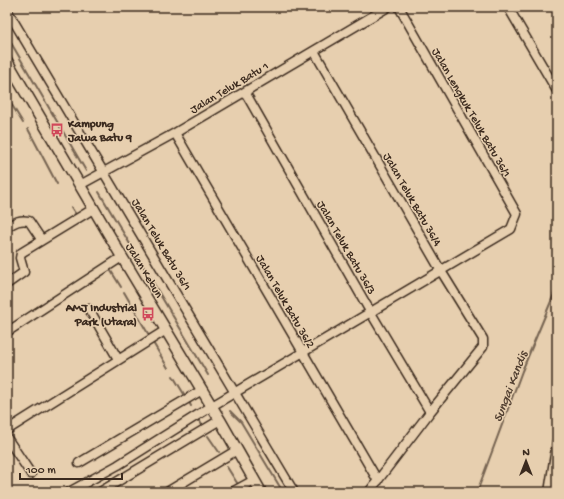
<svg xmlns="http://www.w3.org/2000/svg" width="564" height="499" viewBox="0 0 564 499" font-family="'Gochi Hand',sans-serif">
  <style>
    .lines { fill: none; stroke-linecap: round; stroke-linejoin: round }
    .stream { stroke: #766451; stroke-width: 2 }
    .minor-casing { stroke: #3b2a1e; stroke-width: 11 }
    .major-casing { stroke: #3b2a1e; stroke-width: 13 }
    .minor { stroke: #e7cfaf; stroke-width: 8 }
    .major { stroke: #e7cfaf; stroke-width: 10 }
    .labels { text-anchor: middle; stroke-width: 3; stroke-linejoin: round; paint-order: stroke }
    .street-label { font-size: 12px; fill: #3b2a1e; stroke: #e7cfaf }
    .poi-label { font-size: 12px; font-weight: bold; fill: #3b2a1e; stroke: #e7cfaf; text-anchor: start }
    .water-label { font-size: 13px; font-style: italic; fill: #4f3d2f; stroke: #e7cfaf }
  </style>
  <rect width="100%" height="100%" fill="#e7cfaf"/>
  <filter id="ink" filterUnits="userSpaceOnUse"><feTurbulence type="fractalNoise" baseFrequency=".025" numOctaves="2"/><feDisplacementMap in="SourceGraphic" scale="8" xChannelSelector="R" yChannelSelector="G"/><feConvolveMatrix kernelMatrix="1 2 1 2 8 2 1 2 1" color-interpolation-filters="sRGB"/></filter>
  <g filter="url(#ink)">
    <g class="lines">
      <path class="stream" d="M7,36L86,171
        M7,97L23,123
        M28,129L57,184
        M99,192L208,375
        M71,207L77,216
        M111,271L121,287
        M124,292L150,337
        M152,341L168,368
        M173,376L184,394
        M189,402L191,406
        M230,411L241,422L283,492
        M198,418L203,427
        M208,436L219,452
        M227,467L239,486
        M477,492L522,371L557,287"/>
      <g class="minor-casing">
        <path id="minor" d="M508,7L557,91
          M7,10L294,492
          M314,51L441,271L483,339V347L474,358L430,412L369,492
          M245,92L371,313L430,412
          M175,133L378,481
          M80,185L175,133L388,7
          M7,227C15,222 20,219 29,221L41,239
          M7,284L24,272L20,258L21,253L93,209
          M89,309L118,359
          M7,332L122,257
          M7,430L166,330
          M7,438L31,474
          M79,463L202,390
          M69,492L118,465L212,406L511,229L517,214L399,7
          M100,492L220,420
          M167,492L237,450
          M232,492L254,480
          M549,492L557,441"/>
      </g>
      <g class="major-casing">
        <path id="major" d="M7,61L122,257L220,420L261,492"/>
      </g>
      <use href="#minor" class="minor"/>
      <use href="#major" class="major"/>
    </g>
  </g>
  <defs>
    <g id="bus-bare" transform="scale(1.08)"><path d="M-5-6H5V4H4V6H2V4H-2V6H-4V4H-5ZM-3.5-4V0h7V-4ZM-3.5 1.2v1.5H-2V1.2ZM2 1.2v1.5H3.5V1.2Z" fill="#d1495b" stroke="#e7cfaf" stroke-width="2.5" paint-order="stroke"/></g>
  </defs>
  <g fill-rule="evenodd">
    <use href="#bus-bare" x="57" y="130"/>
    <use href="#bus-bare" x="148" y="314"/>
  </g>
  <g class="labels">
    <g class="street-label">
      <text transform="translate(229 87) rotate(-31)" y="4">Jalan Teluk Batu 1</text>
      <text transform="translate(472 112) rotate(60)" y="4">Jalan Lengkuk Teluk Batu 36/1</text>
      <text transform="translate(413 199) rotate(60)" y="4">Jalan Teluk Batu 36/4</text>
      <text transform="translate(162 244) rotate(59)" y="4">Jalan Teluk Batu 36/1</text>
      <text transform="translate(347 247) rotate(60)" y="4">Jalan Teluk Batu 36/3</text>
      <text transform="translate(145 270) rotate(59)" y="4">Jalan Kebun</text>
      <text transform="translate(286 301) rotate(60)" y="4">Jalan Teluk Batu 36/2</text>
    </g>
    <g class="poi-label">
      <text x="68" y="127">Kampung<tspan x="68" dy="14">Jawa Batu 9</tspan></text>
      <text x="137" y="311" text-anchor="end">AMJ Industrial<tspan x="137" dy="14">Park (Utara)</tspan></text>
    </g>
    <g class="water-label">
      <text transform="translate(509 386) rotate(-69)" y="5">Sungai Kandis</text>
    </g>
  </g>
  <rect width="564" height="499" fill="none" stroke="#e7cfaf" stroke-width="24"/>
  <rect x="12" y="12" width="540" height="475" fill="none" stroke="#3b2a1e" stroke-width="1.5" filter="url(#ink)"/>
  <g transform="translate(526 461)" stroke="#e7cfaf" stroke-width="3" paint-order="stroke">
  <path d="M0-3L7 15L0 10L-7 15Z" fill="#3b2a1e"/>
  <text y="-6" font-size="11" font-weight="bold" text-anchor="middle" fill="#3b2a1e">N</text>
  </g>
  <path d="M20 473v6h102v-6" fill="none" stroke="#3b2a1e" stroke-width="2"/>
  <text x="26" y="473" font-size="12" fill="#3b2a1e" stroke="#e7cfaf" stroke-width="3" paint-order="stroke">100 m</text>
</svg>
